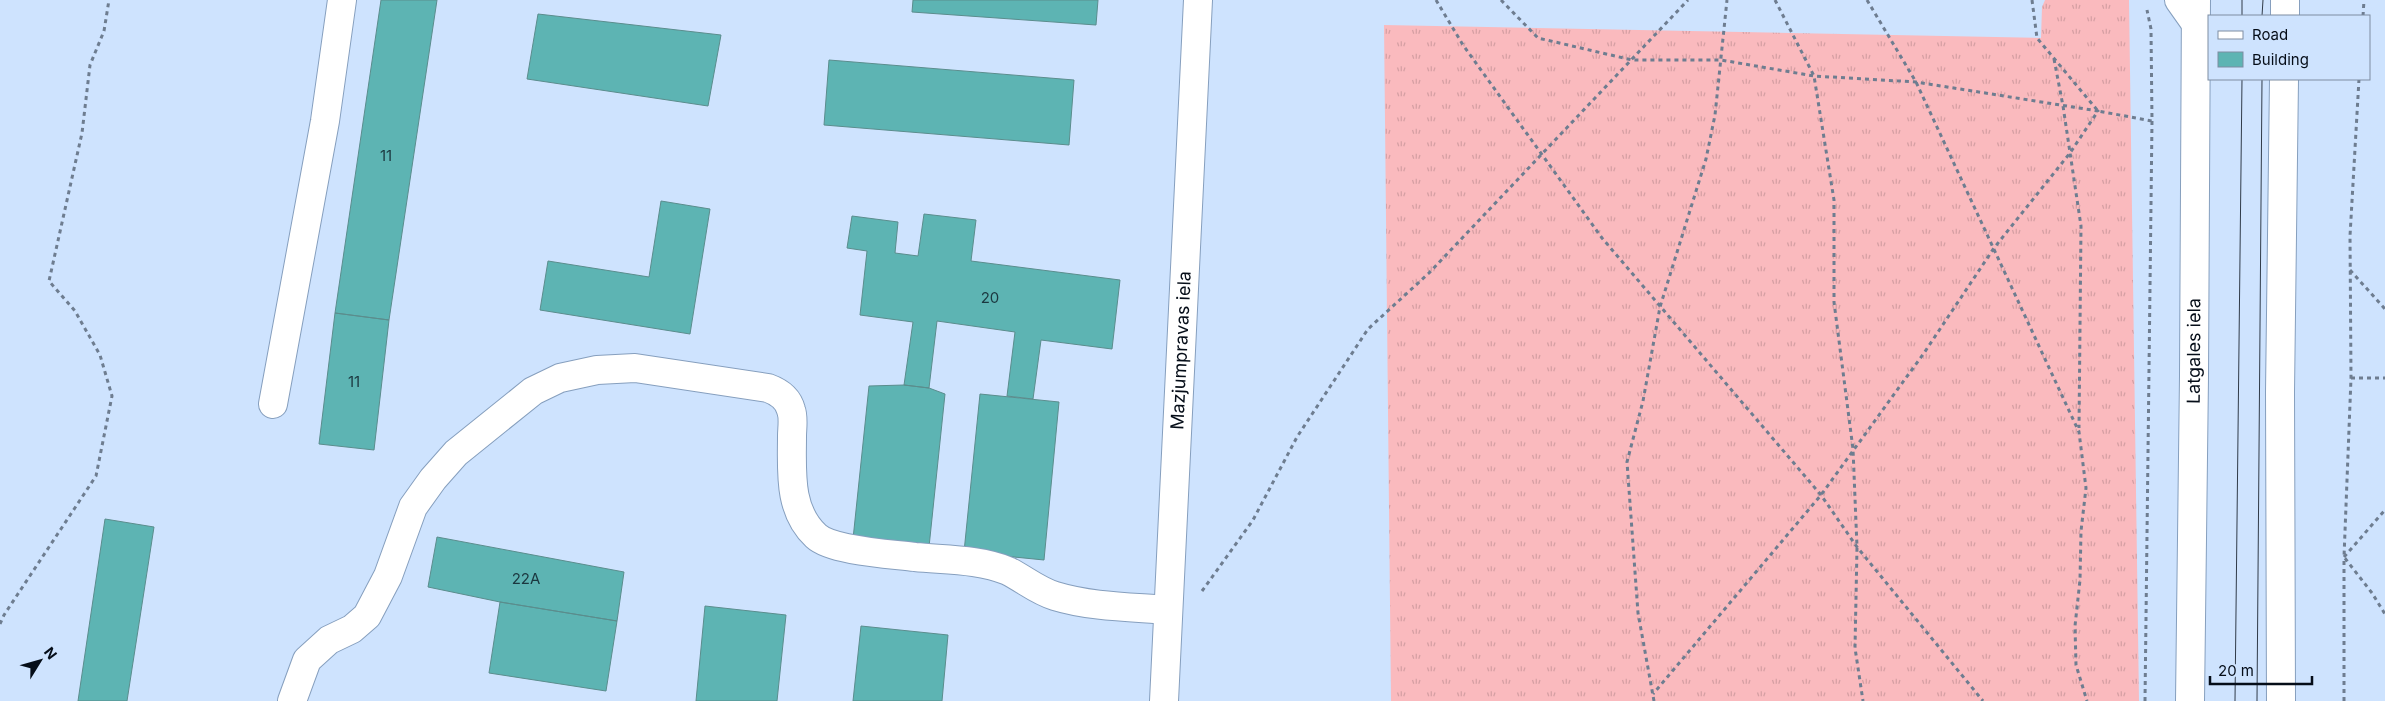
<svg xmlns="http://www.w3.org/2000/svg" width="2385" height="701" viewBox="0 0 2385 701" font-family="Inter,sans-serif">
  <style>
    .grass { fill: url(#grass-tufts) }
    .building { fill: #5db4b3; stroke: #5b8d8d }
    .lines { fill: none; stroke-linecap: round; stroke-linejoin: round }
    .minor-casing { stroke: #869fbe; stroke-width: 30 }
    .highway-casing { stroke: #869fbe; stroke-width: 30 }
    .path { stroke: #6e7d90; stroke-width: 3; stroke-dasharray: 4 4; stroke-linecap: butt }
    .minor { stroke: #fff; stroke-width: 28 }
    .highway { stroke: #fff; stroke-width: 28 }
    .tram { stroke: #303b49; stroke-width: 1 }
    .labels { text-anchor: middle; stroke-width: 4; stroke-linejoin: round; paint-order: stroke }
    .number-label { font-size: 15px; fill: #1b373f }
    .street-label { font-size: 18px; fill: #050d18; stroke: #cee3fe }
  </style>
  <defs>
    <pattern id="grass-tufts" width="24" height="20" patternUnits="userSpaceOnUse" patternTransform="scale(1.25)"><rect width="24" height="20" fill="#fababe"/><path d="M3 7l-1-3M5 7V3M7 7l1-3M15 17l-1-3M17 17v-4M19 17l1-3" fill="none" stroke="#d59fa3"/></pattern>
  </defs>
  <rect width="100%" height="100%" fill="#cee3fe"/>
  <path class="grass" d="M2045,0H2129L2139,701H1391L1384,25L2041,38L2042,7Z"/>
  <path class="building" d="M381,0H437L389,320L335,313Z
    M913,0H1098L1096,25L912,12Z
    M538,14L721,35L708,106L527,79Z
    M829,60L1074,80L1069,145L824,125Z
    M661,201L710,209L690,334L540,310L548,261L649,277Z
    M924,214L976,220L971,261L1120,280L1112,349L1041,340L1033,399L1007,396L1015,332L937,321L929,388L904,385L913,322L860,315L867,251L847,248L852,216L898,222L895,253L918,256Z
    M335,313L389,320L374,450L319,444Z
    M904,385L929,388L945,394L929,547L853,539L869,386Z
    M980,394L1059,402L1044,560L964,552Z
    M105,519L154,527L127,701H78Z
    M437,537L624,572L617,621L500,602L428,587Z
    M500,602L617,621L606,691L489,673Z
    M705,606L786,615L777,701H696Z
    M861,626L948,635L942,701H853Z"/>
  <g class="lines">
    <g class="minor-casing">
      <g id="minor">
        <path d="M2179,0L2196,24"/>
        <path d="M273,404L325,121L342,0"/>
        <path d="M292,701L307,660L329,640L352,629L367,616L388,576L413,507L433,479L456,453L533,391L560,378L597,370L635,368L768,388C779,392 788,398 791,410C794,418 792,428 792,436C792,471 788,510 816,536C832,551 892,554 915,557C945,560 980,559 1008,571C1024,579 1038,591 1055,596C1091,607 1131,607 1168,610"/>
        <path id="s1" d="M1164,701L1198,0"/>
      </g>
    </g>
    <g class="highway-casing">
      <g id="highway">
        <path d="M2285,16V0"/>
        <path id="s2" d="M2190,701L2194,376L2196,0"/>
        <path d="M2281,701L2280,392L2284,79"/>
      </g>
    </g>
    <path class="path" d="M1436,0L1463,45L1602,238L1821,495L1857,547L1983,701
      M1501,0L1538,38L1632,60H1721L1814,76L1916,82L2098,111L2070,153L1994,248L1924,353L1821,495L1653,694
      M1775,0L1814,76L1834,200V302L1853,449L1857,547L1855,648L1863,701
      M1867,0L1916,82L2079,432L2086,488L2081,531L2080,580L2075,626L2076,665L2087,701
      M2032,0L2037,38L2098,111L2152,121
      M2363,16L2364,0
      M2054,59L2063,106L2081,226L2079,428
      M2359,79L2350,236L2351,378L2344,557L2372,593L2385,614
      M2350,270L2385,309
      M2351,378H2385
      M1202,591L1253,520L1297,437L1368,329L1429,273L1688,0
      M0,624L4,615L96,476L112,396L100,355L75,311L49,281L82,133L90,65L104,31L109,0
      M1654,701L1638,613L1627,462L1643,401L1660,307L1706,159L1715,115L1727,0
      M2145,701L2152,121L2151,29L2147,10
      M2344,701V557L2385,510"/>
    <use href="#minor" class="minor"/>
    <use href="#highway" class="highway"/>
    <path class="tram" d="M2242,16V0
      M2262,16L2263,0
      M2235,701L2242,79
      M2257,701L2262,79"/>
  </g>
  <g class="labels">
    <g class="number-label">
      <text x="386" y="161">11</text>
      <text x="990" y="303">20</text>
      <text x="354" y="387">11</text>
      <text x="526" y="584">22A</text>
    </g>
    <g class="street-label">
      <text dy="6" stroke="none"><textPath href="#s1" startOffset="351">Mazjumpravas iela</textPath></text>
      <text dy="6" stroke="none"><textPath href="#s2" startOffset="350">Latgales iela</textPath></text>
    </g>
  </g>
  <rect x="2208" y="15" width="162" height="65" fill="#cee3fe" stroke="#7e8da2"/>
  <rect x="2218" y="31" width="25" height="8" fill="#ffffff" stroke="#7e8da2"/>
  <text x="2252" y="40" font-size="15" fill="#050d18">Road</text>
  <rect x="2218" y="52" width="25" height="15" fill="#5db4b3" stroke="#7e8da2"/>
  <text x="2252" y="65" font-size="15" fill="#050d18">Building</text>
  <g transform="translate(40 661) rotate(53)" stroke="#cee3fe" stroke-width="4" paint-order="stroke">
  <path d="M0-4L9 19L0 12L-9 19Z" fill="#050d18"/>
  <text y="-8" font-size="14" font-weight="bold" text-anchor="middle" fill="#050d18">N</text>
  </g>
  <path d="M2210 676v8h102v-8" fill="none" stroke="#050d18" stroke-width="2.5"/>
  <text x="2218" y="676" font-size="15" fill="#050d18" stroke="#cee3fe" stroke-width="4" paint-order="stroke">20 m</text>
</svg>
